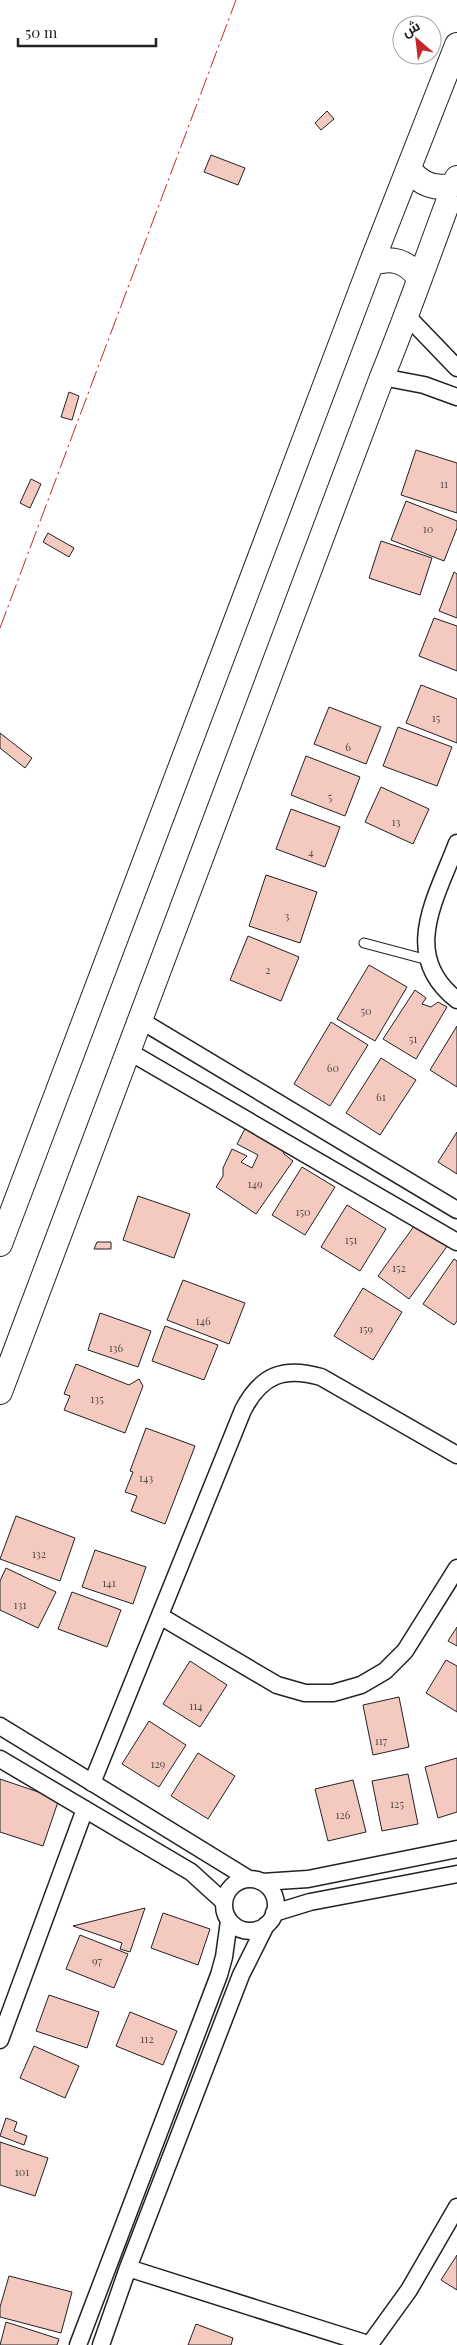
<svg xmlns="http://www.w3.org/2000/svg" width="457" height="2345" viewBox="0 0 457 2345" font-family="'Playfair Display',Cairo,serif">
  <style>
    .building { fill: #f3c9c0; stroke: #222 }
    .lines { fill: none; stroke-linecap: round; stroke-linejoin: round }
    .lane-casing { stroke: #222; stroke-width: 11 }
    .street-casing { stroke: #222; stroke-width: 19 }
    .secondary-casing { stroke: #222; stroke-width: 26 }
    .lane { stroke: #fff; stroke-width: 9 }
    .street { stroke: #fff; stroke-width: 16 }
    .secondary { stroke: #fff; stroke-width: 24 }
    .power { stroke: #c62828; stroke-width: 1; stroke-dasharray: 18 4 2.5 4; stroke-linecap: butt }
    .labels { text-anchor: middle; stroke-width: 4; stroke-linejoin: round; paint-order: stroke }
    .number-label { font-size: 11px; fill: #564c4a }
  </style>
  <rect width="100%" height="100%" fill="#fff"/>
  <path class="building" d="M327,111L334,119L321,130L315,123Z
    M211,155L245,168L238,185L204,172Z
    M69,392L79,396L72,420L61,417Z
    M416,450L457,463V513L401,495Z
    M31,479L41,484L30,508L20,503Z
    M406,501L457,521V528L444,561L391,540Z
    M48,533L74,548L69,557L43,542Z
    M381,541L432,558L420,595L369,578Z
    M454,572L457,574V618L439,611Z
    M434,618L457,626V671L419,656Z
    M421,685L457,699V743L406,723Z
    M329,707L381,727L366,764L314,744Z
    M398,727L452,747L437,786L383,766Z
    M0,733L32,758L25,768L0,748Z
    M306,756L360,777L345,816L291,795Z
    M381,787L429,809L413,844L365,822Z
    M291,809L340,827L325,867L276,849Z
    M266,875L317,892L300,943L249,926Z
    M248,936L299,957L281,1001L230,980Z
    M369,965L407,987L375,1041L337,1019Z
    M415,990L426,998L422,1004L431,1007L438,1002L447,1007L416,1059L383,1039Z
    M331,1022L368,1045L330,1106L294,1084Z
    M457,1026V1087L430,1070Z
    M381,1058L416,1080L380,1135L346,1113Z
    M247,1125L281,1143L284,1154L293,1161L256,1214L216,1187L223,1176V1168L232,1149L247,1156L241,1162L252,1168L258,1155L237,1144Z
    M457,1132V1174L438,1162Z
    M302,1167L335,1187L305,1235L272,1215Z
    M138,1196L190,1214L174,1258L123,1240Z
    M347,1205L386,1229L360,1271L321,1247Z
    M417,1222L448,1245L409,1299L378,1276Z
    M97,1242H111V1249H94Z
    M454,1259L457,1261V1321L454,1325L423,1304Z
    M183,1280L245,1303L229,1344L167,1320Z
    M363,1288L402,1312L373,1360L334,1336Z
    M100,1313L151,1331L138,1367L88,1350Z
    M165,1326L218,1345L204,1380L152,1361Z
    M76,1364L129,1385L139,1379L143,1386L125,1433L64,1410L70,1396L64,1394Z
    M146,1428L195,1446L165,1524L131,1511L137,1496L125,1492L133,1472L130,1471Z
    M16,1516L75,1538L60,1581L0,1559Z
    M95,1550L146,1567L133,1604L82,1587Z
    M6,1568L56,1592L38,1628L0,1610V1581Z
    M72,1592L121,1610L107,1647L58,1629Z
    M457,1627V1646L448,1641Z
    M446,1660L457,1666V1712L426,1693Z
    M190,1661L227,1685L200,1727L163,1704Z
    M399,1697L409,1747L373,1755L363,1705Z
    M149,1721L186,1745L159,1787L122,1764Z
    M198,1753L235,1776L208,1819L171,1796Z
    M457,1758V1812L438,1818L425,1767Z
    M408,1774L418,1824L382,1831L372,1781Z
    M0,1779L59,1799L43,1846L0,1832Z
    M353,1780L366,1832L328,1841L315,1789Z
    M145,1908L130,1952L120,1949L122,1943L73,1926Z
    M163,1913L210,1929L198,1965L151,1948Z
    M80,1935L128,1954L114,1988L66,1969Z
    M49,1995L99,2012L87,2048L36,2031Z
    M130,2012L177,2031L163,2065L116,2046Z
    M34,2046L79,2066L65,2098L20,2078Z
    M6,2118L17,2122L14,2131L27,2136L24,2145L0,2136Z
    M0,2142L48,2158L35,2196L0,2185Z
    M457,2255V2290L441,2280Z
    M9,2276L72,2292L61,2333L0,2317V2307Z
    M6,2322L59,2339L57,2345H0Z
    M196,2324L233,2338L231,2345H188Z"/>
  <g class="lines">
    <g class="lane-casing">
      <path id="lane" d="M364,943L428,960"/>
    </g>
    <g class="street-casing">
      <path id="street" d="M407,316L457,368
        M382,377L424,385L457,397
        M457,843C437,897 399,955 457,1000
        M140,1020L457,1210
        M128,1051L457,1242
        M160,1616L277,1685L305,1693H333L361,1685L385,1671L405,1651L457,1568
        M0,1726L249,1879
        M0,1759L191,1872L224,1902
        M92,1783L243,1410C261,1375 284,1366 321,1377L457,1455
        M224 1905a26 26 0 1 1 52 0a26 26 0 1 1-52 0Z
        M262,1882L308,1879L457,1849
        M274,1913L310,1902L457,1874
        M0,2040L85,1809
        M128,2268L371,2345
        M370,2344L409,2290L457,2207
        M78,2345L219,1975L224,1957L229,1921
        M101,2345L128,2268L241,1975L266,1925"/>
    </g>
    <g class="secondary-casing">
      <path id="secondary" d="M410,170C421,185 436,190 454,185
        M371,264C391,256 407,261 419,278
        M0,1244L371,264L457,45
        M0,1392L382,377C409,311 432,244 457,178"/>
    </g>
    <use href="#lane" class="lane"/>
    <use href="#street" class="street"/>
    <use href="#secondary" class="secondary"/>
    <path class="power" d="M0,628L236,0"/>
  </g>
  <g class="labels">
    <g class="number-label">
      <text x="444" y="488">11</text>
      <text x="428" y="533">10</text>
      <text x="436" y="722">15</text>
      <text x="348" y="751">6</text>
      <text x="330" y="801">5</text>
      <text x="396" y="826">13</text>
      <text x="311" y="856">4</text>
      <text x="287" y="920">3</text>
      <text x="268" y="974">2</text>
      <text x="366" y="1015">50</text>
      <text x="413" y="1043">51</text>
      <text x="333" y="1072">60</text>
      <text x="381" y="1101">61</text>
      <text x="255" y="1188">149</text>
      <text x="303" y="1216">150</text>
      <text x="351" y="1244">151</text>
      <text x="399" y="1272">152</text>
      <text x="203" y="1325">146</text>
      <text x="366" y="1333">159</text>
      <text x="116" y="1352">136</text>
      <text x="97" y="1403">135</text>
      <text x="146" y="1482">143</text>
      <text x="39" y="1558">132</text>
      <text x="109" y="1587">141</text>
      <text x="20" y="1609">131</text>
      <text x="196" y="1710">114</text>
      <text x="381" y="1745">117</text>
      <text x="158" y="1768">129</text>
      <text x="397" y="1808">125</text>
      <text x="343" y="1819">126</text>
      <text x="97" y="1965">97</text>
      <text x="147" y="2043">112</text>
      <text x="22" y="2176">101</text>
    </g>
  </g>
  <g transform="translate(417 40) rotate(332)"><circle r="24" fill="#ffffff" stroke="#a7a7a7"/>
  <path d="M0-4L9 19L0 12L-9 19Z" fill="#c62828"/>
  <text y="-8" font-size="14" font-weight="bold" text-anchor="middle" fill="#222222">ش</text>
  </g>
  <path d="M18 38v8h138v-8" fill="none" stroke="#222222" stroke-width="2.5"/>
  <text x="25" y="38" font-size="15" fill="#222222" stroke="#ffffff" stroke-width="4" paint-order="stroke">50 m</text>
</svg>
